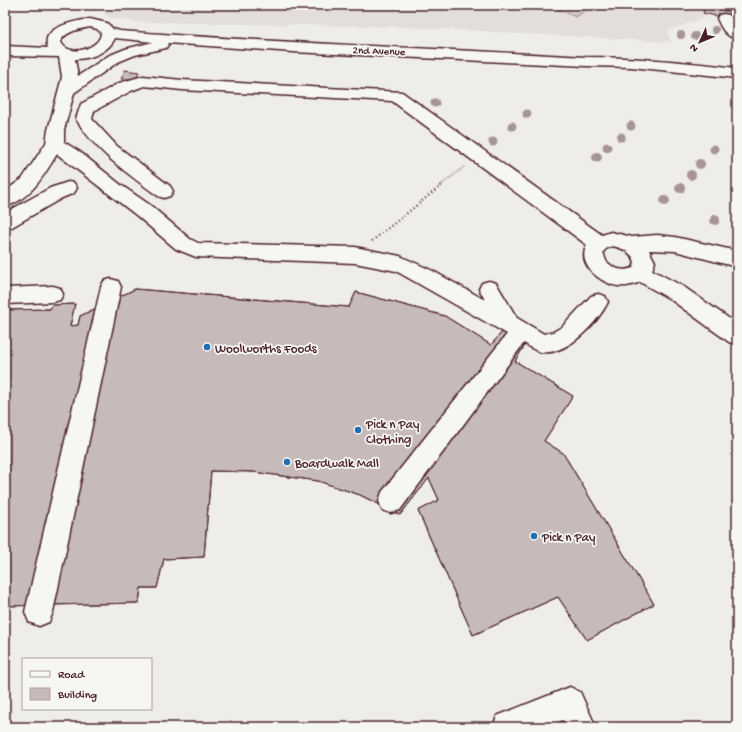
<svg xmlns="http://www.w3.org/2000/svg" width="742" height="732" viewBox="0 0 742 732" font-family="'Gochi Hand',sans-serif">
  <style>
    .built { fill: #e3dedc }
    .green { fill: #d7cfce; stroke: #90777c }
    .building { fill: #c6babb; stroke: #4a1f2b }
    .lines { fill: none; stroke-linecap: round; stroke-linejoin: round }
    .minor-tunnel { stroke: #cec4c4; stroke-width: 16; stroke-dasharray: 16 8; stroke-linecap: butt }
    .minor-casing { stroke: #4a1f2b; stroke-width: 3 }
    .path-far1 { stroke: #4a1f2b; stroke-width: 2; stroke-dasharray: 0.5 2; stroke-linecap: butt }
    .path { stroke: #4a1f2b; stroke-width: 2.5; stroke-dasharray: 1 3; stroke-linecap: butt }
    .minor { fill: #f6f6f2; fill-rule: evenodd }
    .tree { fill: #a89498 }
    .poi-dot { fill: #1f6fb2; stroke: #f6f6f2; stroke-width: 1.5 }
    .labels { text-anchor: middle; stroke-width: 3.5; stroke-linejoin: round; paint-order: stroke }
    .far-street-label { font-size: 11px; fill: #4a1f2b; stroke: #f6f6f2 }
    .poi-label { font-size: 13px; fill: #4a1f2b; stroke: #f6f6f2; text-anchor: start }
  </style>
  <rect width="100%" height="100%" fill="#efedea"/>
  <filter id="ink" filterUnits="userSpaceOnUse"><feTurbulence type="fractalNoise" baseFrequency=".025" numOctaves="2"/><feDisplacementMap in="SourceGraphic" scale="8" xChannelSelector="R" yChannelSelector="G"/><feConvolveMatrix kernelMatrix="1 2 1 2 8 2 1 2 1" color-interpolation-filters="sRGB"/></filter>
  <g filter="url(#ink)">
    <path class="built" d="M107,5H737V21L711,15L667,31L671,42L402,27L136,22L111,18L104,14Z"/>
    <path class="green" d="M548,5H592L576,17Z"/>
    <path class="building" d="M705,6L737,13V21L703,13Z
      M125,70L139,72L136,79H121Z
      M135,289L349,307L356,292L445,316L491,345L509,324L530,337L515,361L573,396L544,441L563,453L654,604L587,640L558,597L473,635L418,511L439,500L429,478L400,515L360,495L318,481L253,472L211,471L204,557L164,559L157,588H141L139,603L5,606V310L50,309L52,305L75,304L70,326L78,325L80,316Z
      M135,289L349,307L356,292L445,316L491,345L509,324L530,337L515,361L573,396L544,441L563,453L654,604L587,640L558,597L473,635L418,511L439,500L429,478L400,515L360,495L318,481L253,472L211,471L204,557L164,559L157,588H141L139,603L5,606V310L50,309L52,305L75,304L70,326L78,325L80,316Z"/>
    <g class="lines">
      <path class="minor-tunnel" d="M735,13L737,21"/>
      <g class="minor-casing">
        <path id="minor" d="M724,14L729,15L737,27V39C726,37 721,28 717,18L719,15Z
          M90,19L107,23L113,29L120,31C275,43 431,48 586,57C637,57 687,62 737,68V78L631,67L586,66L293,52L167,43L168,45L166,48L135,55L118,62L74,93L64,130V142L80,152L121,185L150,205L190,239L198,243L355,247L400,256L433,271L485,300L479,289L482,283L489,281L496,283L517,318L544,334L553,332L562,327L591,296L598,294L605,296L608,302C598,322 567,356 541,352C535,351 529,346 524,343L400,510L391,513L382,510L379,501L382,492L507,334L396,271L355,263L196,257L176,249L136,215L57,154C44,175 31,199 5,207V191L22,179L46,143L48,130L62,77L59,57L5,56V46L48,48C39,27 76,21 90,19ZM90,27L97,29L101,33C100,49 68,58 61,42C63,32 80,29 90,27ZM115,38L153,42L125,49L108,56L78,76L75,59C90,59 108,53 115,38Z
          M143,76L182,80L402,92L602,235L611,232L632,237L657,235L675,237L737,251V267L675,251L649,250L655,262L652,270L684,287L737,324V345L729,342L670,299L640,282C633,285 626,287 618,286C600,283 576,264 587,245L392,101L182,90L144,86L131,91L94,111L92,119L117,146L170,186L173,191L170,196L164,198L158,196C127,173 96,152 76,119L81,104L119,83ZM612,246C622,248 632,252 635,262L633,268C622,272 614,269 606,261L603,252L606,249Z
          M68,182L74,183L77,188L74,193L62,198L12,227L5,229V213L50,188Z
          M111,279L118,281L121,287L53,612L49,622L39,626L29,622L25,612L101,287L104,281Z
          M53,286L60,288L63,294L60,300L53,302L5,304V288Z
          M570,687L580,692L596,727H566L563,720L545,727H493L497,716Z"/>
      </g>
      <path class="path-far1" d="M440,186L465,166"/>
      <path class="path" d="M372,241L442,185"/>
      <use href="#minor" class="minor"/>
    </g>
    <g class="tree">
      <circle cx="715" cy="30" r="4"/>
      <circle cx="681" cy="35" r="4"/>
      <circle cx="695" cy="36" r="4"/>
      <circle cx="435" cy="103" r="4.5"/>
      <circle cx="527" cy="114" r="4.5"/>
      <circle cx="512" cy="126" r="4.5"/>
      <circle cx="631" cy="126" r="4.5"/>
      <circle cx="621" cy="137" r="4.5"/>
      <circle cx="493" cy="142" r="4.5"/>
      <circle cx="607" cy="147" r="4.5"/>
      <circle cx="714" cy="149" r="4.5"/>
      <circle cx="597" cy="157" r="5"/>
      <circle cx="700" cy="164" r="5"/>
      <circle cx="691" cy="175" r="5"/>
      <circle cx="680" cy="188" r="5"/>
      <circle cx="665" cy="201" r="5"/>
      <circle cx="715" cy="220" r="5"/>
    </g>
  </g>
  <g class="poi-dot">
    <circle cx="207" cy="347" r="4"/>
    <circle cx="358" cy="430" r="4"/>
    <circle cx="287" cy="462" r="4"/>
    <circle cx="534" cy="536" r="4"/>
  </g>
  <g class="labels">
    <g class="far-street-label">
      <text transform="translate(379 50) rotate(2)" y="4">2nd Avenue</text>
    </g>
    <g class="poi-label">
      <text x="215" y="352">Woolworths Foods</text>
      <text x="366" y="428">Pick n Pay<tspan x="366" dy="15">Clothing</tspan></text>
      <text x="295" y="467">Boardwalk Mall</text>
      <text x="542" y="541">Pick n Pay</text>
    </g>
  </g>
  <rect width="742" height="732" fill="none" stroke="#f6f6f2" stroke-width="20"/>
  <rect x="10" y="10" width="722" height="712" fill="none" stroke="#4a1f2b" stroke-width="1.5" filter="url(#ink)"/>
  <rect x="22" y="658" width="130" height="52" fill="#f6f6f2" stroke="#b1a0a2"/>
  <rect x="30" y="671" width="20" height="6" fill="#f6f6f2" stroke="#b1a0a2"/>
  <text x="58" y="678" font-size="12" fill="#4a1f2b">Road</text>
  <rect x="30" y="688" width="20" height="12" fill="#c6babb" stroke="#b1a0a2"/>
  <text x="58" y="698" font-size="12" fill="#4a1f2b">Building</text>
  <g transform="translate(700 42) rotate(226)" stroke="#f6f6f2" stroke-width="3" paint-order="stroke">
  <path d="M0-3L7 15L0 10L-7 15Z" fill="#4a1f2b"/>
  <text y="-6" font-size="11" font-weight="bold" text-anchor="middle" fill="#4a1f2b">N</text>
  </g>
</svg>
